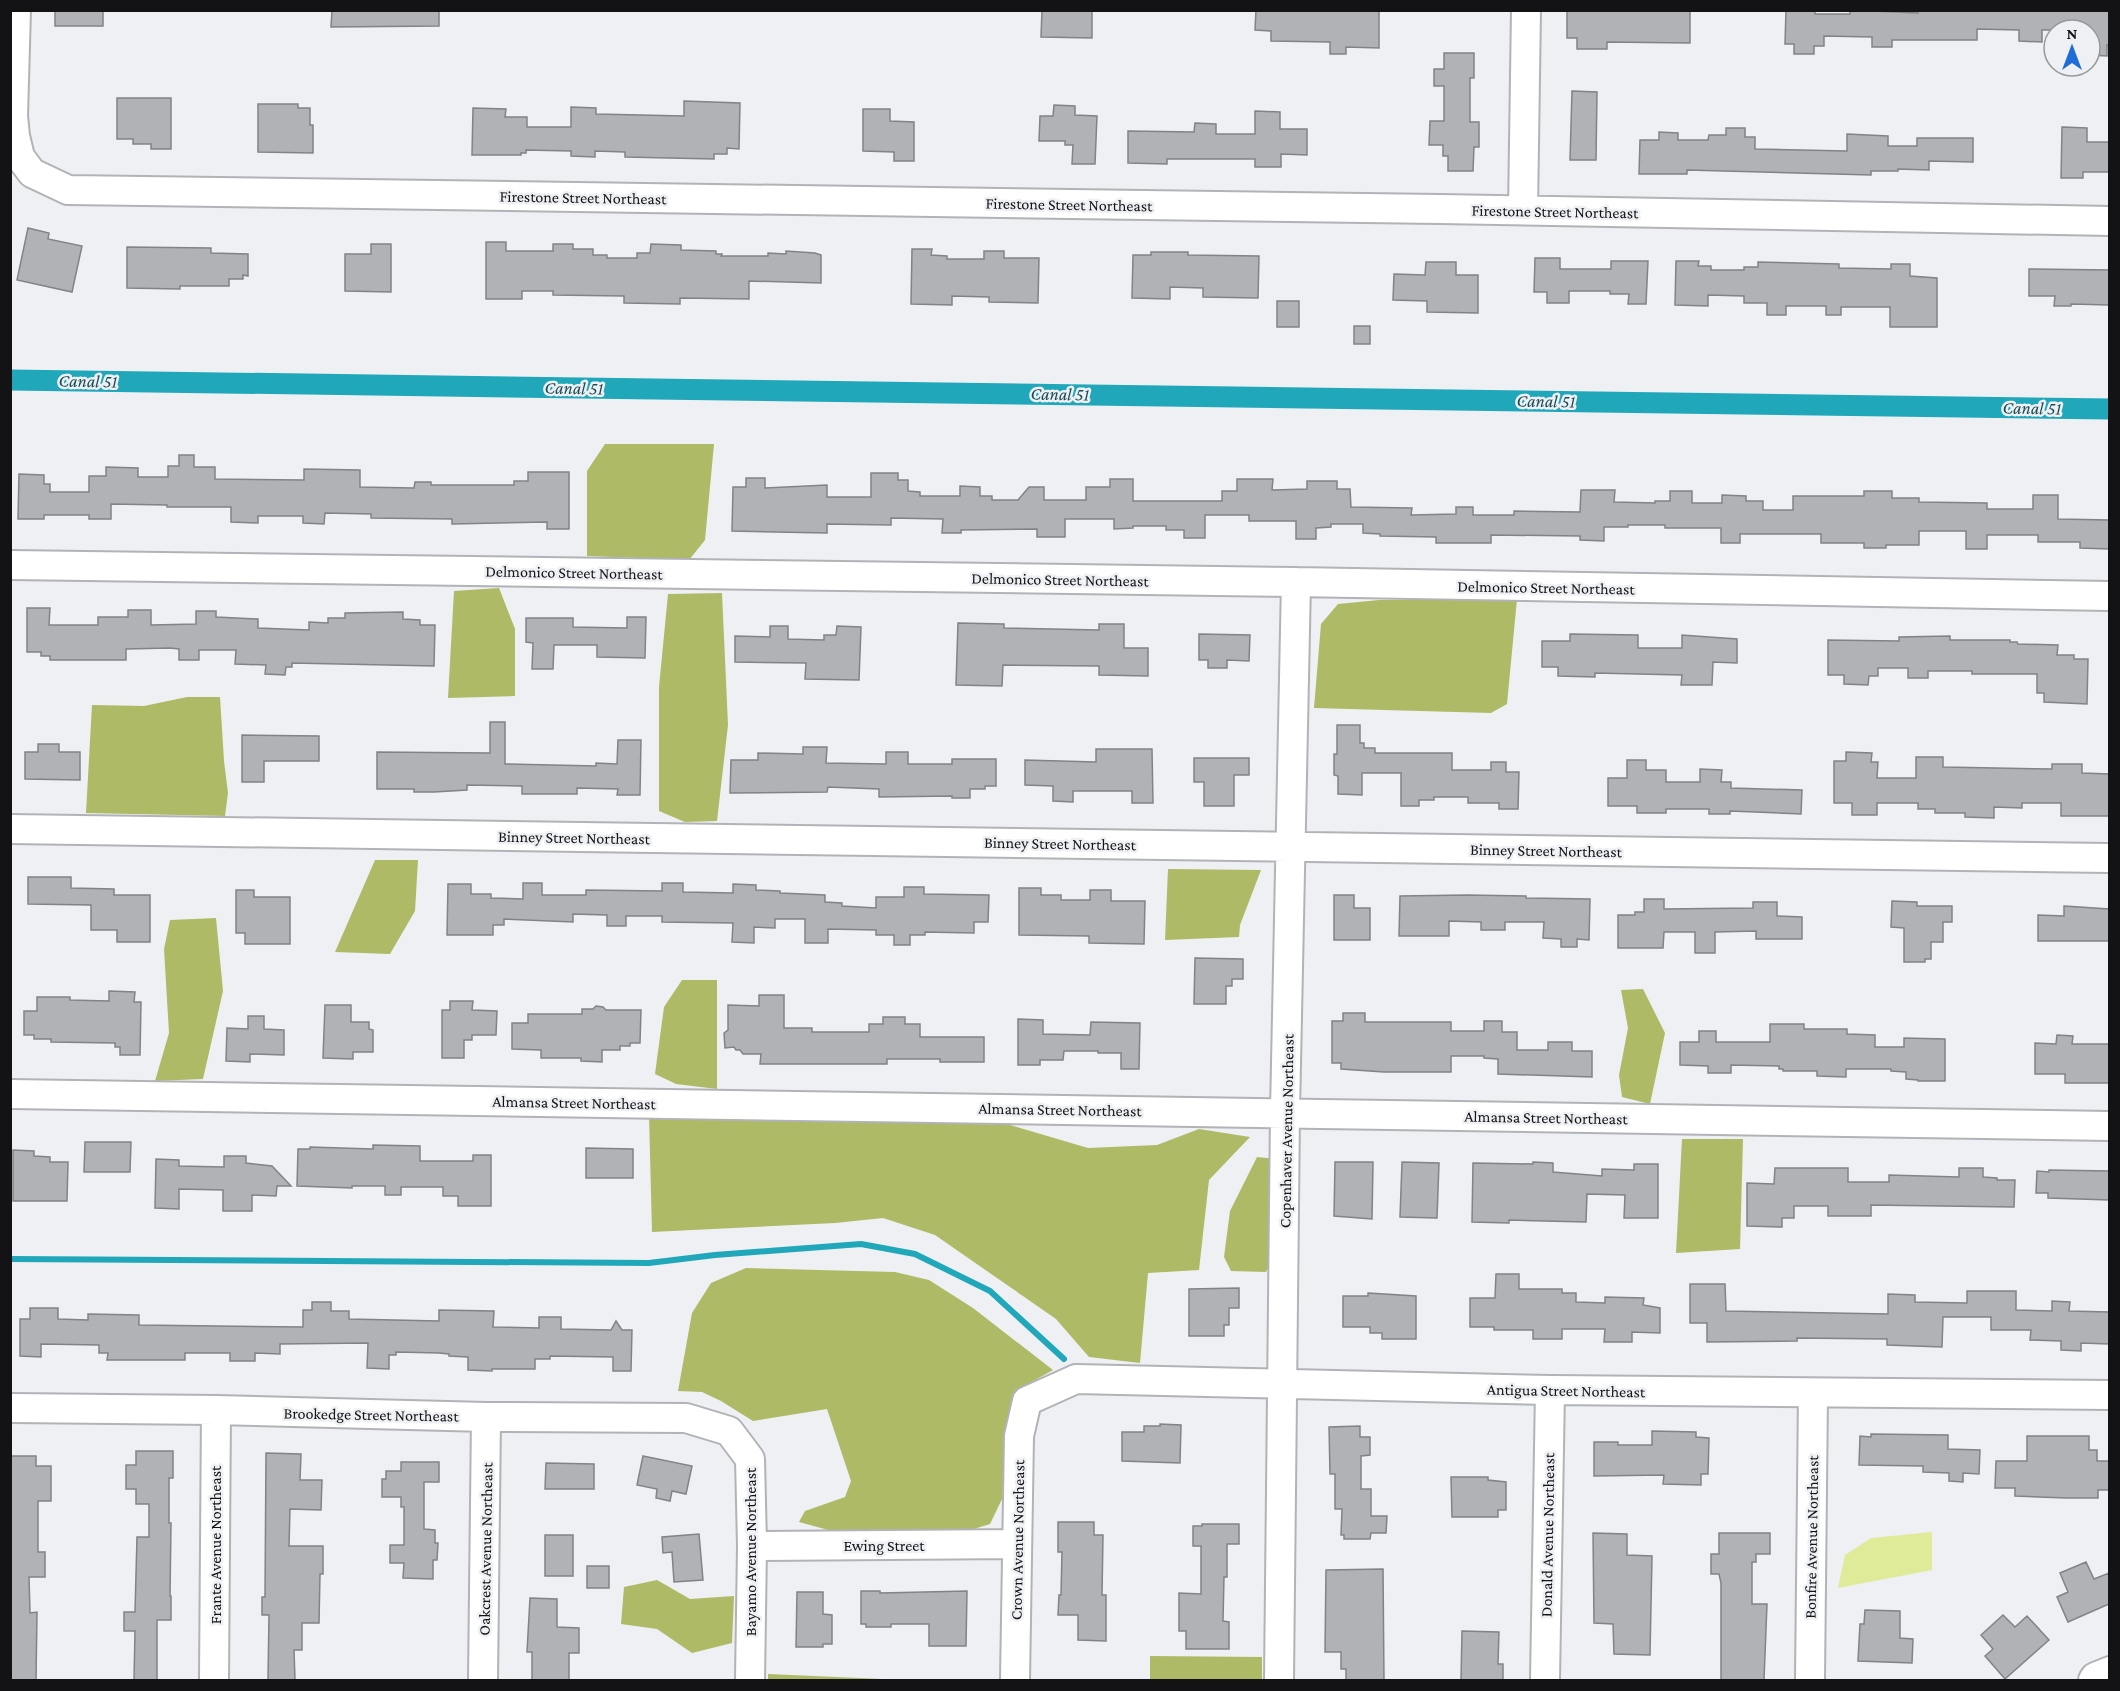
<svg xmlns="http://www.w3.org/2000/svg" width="2120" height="1691" viewBox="0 0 2120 1691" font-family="'Crimson Pro',serif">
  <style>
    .green { fill: #dfeb99 }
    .forest { fill: #aeba66 }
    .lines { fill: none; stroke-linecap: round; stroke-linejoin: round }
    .stream { stroke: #20a7b9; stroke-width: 6 }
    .canal { stroke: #20a7b9; stroke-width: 21 }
    .building { fill: #b0b2b6; stroke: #818386; stroke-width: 1.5 }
    .minor-casing { stroke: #b1b3b6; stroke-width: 32 }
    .minor { stroke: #fff; stroke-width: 28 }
    .labels { text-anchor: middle; stroke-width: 5; stroke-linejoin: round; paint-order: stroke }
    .street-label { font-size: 16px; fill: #131315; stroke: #eef0f3 }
    .water-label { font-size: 18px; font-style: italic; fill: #174c53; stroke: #eef0f3 }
  </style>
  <rect width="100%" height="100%" fill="#eef0f3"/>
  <path class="green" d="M1932,1532V1570L1838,1588L1845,1555L1871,1538Z"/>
  <path class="forest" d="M605,444H714L705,540L689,560L587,556V471Z
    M499,588L515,629V696L448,698L454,591Z
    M722,593L728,725L717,821L685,822L659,811V687L668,594Z
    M1517,599L1507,704L1491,713L1314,708L1321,624L1338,604L1379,600Z
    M187,697H220L224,761L228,793L225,816L86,813L92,705L144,706Z
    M375,860H418L415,911L390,954L335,952Z
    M1168,869L1261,870L1240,925L1239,937L1165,940Z
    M216,918L223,991L203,1079L155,1081L169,1033L164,949L170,920Z
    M682,980H717V1089L676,1084L655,1074L664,1007Z
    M1643,989L1665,1033L1650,1104L1622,1097L1619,1075L1628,1028L1621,990Z
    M649,1114L1010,1125L1088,1148L1157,1145L1199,1129L1250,1137L1209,1180L1199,1270L1148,1273L1140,1363L1089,1357L1056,1319L935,1235L883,1218L835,1223L652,1232Z
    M1682,1139H1743L1740,1249L1676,1253Z
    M1257,1157L1277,1159L1278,1249L1266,1272L1231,1271L1224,1257L1230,1211Z
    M746,1268L895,1272L929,1280L973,1308L1053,1370L1021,1388L1008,1415L1002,1499L990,1524L964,1532L832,1531L799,1522L805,1511L845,1497L851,1481L827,1409L753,1421L721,1401L702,1392L678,1391L692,1313L711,1283Z
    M657,1580L690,1599L734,1596L732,1643L692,1653L657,1629L621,1624L624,1587Z
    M1150,1656L1262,1657V1680H1150Z
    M768,1674L882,1679V1680H768Z"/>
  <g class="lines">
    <path class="stream" d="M10,1259L649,1263L715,1255L861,1244L915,1254L990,1291L1064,1359"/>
    <path class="canal" d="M10,380L2110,409"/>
  </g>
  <path class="building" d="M55,10H103V26H55Z
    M332,10H439V26L331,27Z
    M1042,10H1092V38L1041,37Z
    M1256,10H1379V48L1346,47V54H1330V42L1271,41V31L1255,30Z
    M1567,10H1690V43L1607,42V49H1577V38H1567Z
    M1786,10H1815V14H1850V10L1918,13V10H2109V45H2107V56L2090,55V30H2042V42L2019,41V30L1977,29V40H1892V47H1872V37L1824,36V46H1814V54H1794V44H1785Z
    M1444,53H1474V78H1470V122H1479V147H1474L1473,171H1448V156H1443V145H1429L1430,121H1444V86H1434V69H1444Z
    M1572,91L1597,92L1596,160H1570Z
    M117,98H171V149H151V144H133V139H117Z
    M684,101L740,103L739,149L727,148V154H714V159L625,157V152L595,151V157L571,156V151L526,150V153H521V155H472L473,108L506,109L505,117H527V127H571V107L596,108V114L684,116Z
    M258,104H298V108H310V125H313V153L258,152Z
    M1054,105L1075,106V115L1097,116L1095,164H1072L1073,145H1065V141H1039L1040,116H1053Z
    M863,109H890V121L914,122V161H894V152L863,151Z
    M1255,111L1280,112V129H1307V155L1281,154V167H1255V159H1167V164L1128,163V131L1194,132L1195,123L1216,124V134H1255Z
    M2062,127L2087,128V142H2109V172H2083V178H2061Z
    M1726,128H1745V137H1755V149L1847,151V134L1888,136V146H1917V138H1973V162L1929,161V170L1898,169V171H1871V175L1687,170V174H1639L1640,140H1659V132L1678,133V140H1708L1709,135H1726Z
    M28,228L49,233L48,239L82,246L72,292L17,280Z
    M486,242H506V251H553V244H573V249H593V255H607V258H637V253H650L651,244L681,245V250L716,251V254H722L721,256H768V253L786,254V251L815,253L821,255V283L749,281V299L680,298V304L624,303V296L553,295V291H522V299H486Z
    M371,244H391V292L345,291V254H371Z
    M127,247L211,248V253L248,254V276L243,275V279H229V286H180V289L127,288Z
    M912,249H932L931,255L947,256V259H984V251H1004V258H1039L1038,303L989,302V297L952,296V305L911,304Z
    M1151,252H1188V255L1259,256L1258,298L1203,297V288L1170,287V299L1132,298L1133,255H1151Z
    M1535,258H1560V269H1611V261H1648L1646,304H1628L1629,294H1610V291H1569V303H1547V292H1534Z
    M1676,261H1699L1698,266H1711V270H1744V267H1758V262L1839,264V268L1891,269V264H1910V276L1937,278V327H1890V307H1841V315H1826V306H1786V315H1767V303H1744V296L1708,295V306L1675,305Z
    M1426,262H1456V275H1478V313L1427,312V301L1393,300L1394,274L1425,275Z
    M2029,269L2109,270V305L2071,304V306H2054L2055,296H2029Z
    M1277,301H1299V327H1277Z
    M1354,326H1370V344H1354Z
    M179,455H194V467H215V479L304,480V469L360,470V487L414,488L415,482H431V485H514V481H528V472H569V529H547V522L452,524V519L371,518V514L325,513L324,524L303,523V516H258V523L231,522V507H167V505L111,504V519H89V515H44V519H18L19,474L44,475V484H50V492H89V476H106V467L138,468V477H168V466H179Z
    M871,473H898V480H908V491L920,492V496H960V486L980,487V496H992V500H1018L1029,487H1044V500H1086V487H1110V479H1133V501H1222V491H1237V479H1273L1272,490L1307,489V481H1337V489H1350L1351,507L1412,508L1411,515L1456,514V507H1473V515H1514V511L1580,512L1581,490H1615L1614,502L1655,503V501H1670V491H1692V503H1722V495L1746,496V501H1763V510H1793V496H1864V491H1892V498H1919V502L1987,503V509H2033V495H2058V519L2109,520V549L2080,548V542H2038V535H1987V549H1966V531H1919V545H1886V548H1864V543H1821V534H1740V543H1721V528H1665V525H1628V527H1604V541L1580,540V536L1491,535V543H1436V537L1380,536V534L1363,533V524H1331V527L1316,528V539H1296V521H1249V515H1205V538H1184V530H1166V526H1133V528L1114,529V519H1065V537H1037V529L961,530V533H942L943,519L891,518V525L827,524V533L732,531L733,487H746V478H765V488L827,485V497H871Z
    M27,608H50L49,625H98V617H128V610H151V625L196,624V611H216V617L258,619V628L309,630V622L328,623V618H345V613L403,612V619L420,620V625H435L434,666L292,663V667H286L285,675L265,674L266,665L235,664L236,650H199V660H179V649L170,648L126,649V660H50V656H41V652H27Z
    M627,617H646L645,658L597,657V645H554L553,669H532L533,643L526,642V618H573V627L627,628Z
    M958,623L1004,624V628L1099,630V624H1124V648H1148V676L1099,675V666L1003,665L1002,686L956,685Z
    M770,626H788V639L824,640V635H836L837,626L861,627L859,680L805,679L806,663L735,662V636L770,637Z
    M1199,634L1250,635L1249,661L1227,660V668H1208V660H1199Z
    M1570,634L1638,635V648H1682V635L1737,639V663L1713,662L1712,685H1681L1682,675L1595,673V677L1558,676V667H1542V641H1570Z
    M1950,636V640H2010V642H2017L2018,644L2058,645L2057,655H2074V659H2088L2087,704L2044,702V693H2037V674H1972V671H1928V678H1908V668H1878V676H1869L1868,685L1844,684V675H1828V640L1899,641V637Z
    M490,722H505V764L596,766V763L617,764L618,740H641L640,795H617L618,789L577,788V794H522V786L467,785V790L434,792H414V789H377V752L490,753Z
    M1337,725H1360V743H1364V748H1375V753H1452V770H1491V762H1506V772H1519L1518,809H1499V803H1468V797H1434V800H1419V806H1401V773H1362V795L1338,794V776L1334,775V754H1337Z
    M242,735L319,736V761H264V782H242Z
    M38,744H59V752H80V780L25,779V752H38Z
    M803,747H827L826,763L886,764V752H908V764H952V759H996V786H985V789H970V798H952V796L879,797V789L828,787L827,792L730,793L731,760H758V753L803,754Z
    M1096,749H1152L1153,803H1132V791H1073V802L1053,801V786L1025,785V760L1096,762Z
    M1846,752L1872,753L1871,762H1878L1877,778H1916V757H1943V767L2052,769V764H2082V773L2109,774V816H2061V803H2022V808L1994,807V818L1965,817V813H1935V809H1918V803H1877V815H1852V803H1834V761H1846Z
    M1194,758H1249V775H1234V806H1204V782H1194Z
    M1627,760H1646V770H1666V782H1700V769L1722,770L1721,782H1731V788L1802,790L1801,814L1730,811V814H1709V809H1666V813H1637V806H1608V778H1627Z
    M28,877H71V888L114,889V895H150V942H117V930H91V905L28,904Z
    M523,883H542V895H586V890L662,891V883H683V892L733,893V884L756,885V890L780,891V893L825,895V902L842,903V906L876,908V897H904V887H924V894L989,895L988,922H974V933L925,932V935H910V945H894V935H876V930L828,929V943H805V919H775V928L754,927V943L732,942L733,923L662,922V916H626V926H607V915L573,914V922L504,919V925H493V935H447L448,884H471V894H491V898L523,899Z
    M1019,888H1041V895H1061V900H1090V890H1111V901H1145L1144,944L1089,943V936L1019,935Z
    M236,890H254V897H290V944H245V933H236Z
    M1334,895H1354V908H1370V940H1334Z
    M1467,895L1526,896V898L1590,899L1589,940L1577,939V947H1561V939L1543,938L1544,922H1505V930H1481V922L1449,921V936H1399L1400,896Z
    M1644,899H1664V909L1753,908V902H1777V916L1802,917V939H1756V931L1715,932V953H1695V932H1664L1663,948H1618V915H1635V912H1644Z
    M1892,901L1917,902V906H1952V922H1943V942H1931V959H1925V962H1904V928L1891,927Z
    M2064,906L2109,909V941H2038V915L2064,916Z
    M1195,958L1243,959V979H1232V986H1226V1004H1194Z
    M109,991L135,992L134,1002H141L140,1055H120V1047H115V1043L51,1042V1039H34V1035H24V1011H37V997H70V1000L109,1001Z
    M759,995H784V1028H812V1032H869V1024H883V1017H905V1024H920V1037H984V1062H940V1059H887V1064H760L761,1054H743L740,1050H736L734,1047L725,1048L724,1033L728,1030V1005L759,1006Z
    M450,1001H473L472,1010L497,1011L496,1035H472V1040H464V1058H442V1010H450Z
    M325,1005H351V1022H369V1029L373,1030V1052H353V1059L323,1058Z
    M596,1006L603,1007L606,1010H641L640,1043H630V1046H620V1050H602V1062L581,1061V1058H541V1050L512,1049V1023H528V1014H582V1009H593Z
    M1343,1013H1365V1022H1451V1031H1484V1021H1502V1032H1517V1050H1548V1042H1572V1051H1592V1077L1498,1074V1059L1484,1058V1056H1451V1072H1384L1341,1069V1063H1332V1021H1343Z
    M248,1016H264V1029L284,1030V1055L250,1054V1062L226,1061L227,1028L248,1029Z
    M1018,1019L1043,1020V1034L1090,1035L1091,1022L1140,1023L1139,1069H1121V1053H1098V1051H1064L1063,1060H1040V1065H1018Z
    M1770,1024H1804V1029H1847V1034L1875,1035V1047H1904V1038L1945,1039V1081H1918V1080L1906,1079V1072L1891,1071V1069H1846V1077L1817,1076V1071H1783V1069H1779V1066L1731,1065V1073H1708V1066L1680,1065V1042H1699V1031H1716V1042H1770Z
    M2057,1035L2073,1036L2072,1044H2109V1083H2065V1074H2035V1043L2056,1044Z
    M85,1142H131L130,1172H84Z
    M373,1145L420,1146V1161H473V1155H491V1206H458V1196H443V1187H401V1195H385V1186H352V1188L297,1186L298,1149H310V1147L373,1149Z
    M586,1148L633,1149V1178H586Z
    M13,1150L34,1151V1156L50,1157V1162H68L67,1201H13Z
    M224,1156H246V1163L272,1166L291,1186H277L276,1196L252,1195V1211H223V1190L179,1189V1209L155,1208L156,1159L179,1160V1166L224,1167Z
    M1335,1162H1373L1372,1219L1334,1216Z
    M1402,1162L1439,1163L1437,1218L1400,1217Z
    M1533,1162L1553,1163V1172L1602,1176V1169L1634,1170V1164H1658V1218H1624L1625,1195L1587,1194L1586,1222L1509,1220V1223L1472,1222L1473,1163L1533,1164Z
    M1775,1168H1848V1182H1889V1175L1959,1177V1168H1983V1177L1997,1178V1180H2015L2014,1207L1871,1205V1216H1828V1206H1794V1218H1782V1227L1747,1226V1183L1774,1184Z
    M2049,1170L2109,1171V1200L2048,1198V1193H2036L2037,1171L2049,1172Z
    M1496,1274H1519V1289H1562V1293H1576V1302L1605,1303V1297L1644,1298L1643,1305L1660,1308V1333L1632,1332V1342H1604L1605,1329H1562V1339H1533V1330H1494V1327H1470V1298H1495Z
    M1690,1284H1725L1726,1311L1888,1314V1294L1915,1295V1302L1967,1303V1291H2016V1310L2052,1311V1301L2070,1302L2069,1311L2109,1312V1344L2081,1343V1351L2061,1350V1341L2030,1340L2031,1330H1991V1317H1943L1942,1347L1887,1345V1339L1797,1338V1341L1707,1342V1323H1690Z
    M1239,1288V1308H1229V1325H1224V1336H1189V1289Z
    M1368,1293L1416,1296V1339H1382V1333H1370V1327H1343V1296H1368Z
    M312,1302H331V1311H349V1319L439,1321V1310L494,1311L493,1327L539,1328V1317H561V1329L611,1330L616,1321L622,1330H632L631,1371H613V1357L550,1356V1359H535V1369H492V1371L468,1370V1357L449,1356V1354L439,1353L396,1352V1355H389V1369L367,1368L368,1343L280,1344V1354L255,1353V1361H230V1353H185V1360H107L108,1353H99V1345L41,1344V1357L20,1356V1319H30V1308H58V1319L88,1320V1314L139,1315V1325L303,1327V1310H312Z
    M1160,1424L1181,1425L1180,1463L1122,1461V1432H1144V1426H1160Z
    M1360,1426V1437H1370V1455L1361,1456V1489H1371V1516H1387L1386,1533H1371L1370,1539H1344V1535H1341L1342,1509H1335V1474H1330L1329,1427Z
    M1652,1431L1696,1432V1437L1709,1438L1708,1474H1701V1485L1663,1484L1664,1475L1594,1476V1442H1618V1445H1652Z
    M1871,1434L1948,1435V1449L1980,1450L1979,1474L1963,1473V1482L1949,1481V1473L1923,1472V1466L1859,1465L1860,1436L1871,1437Z
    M2027,1436H2089V1450H2097V1461H2109V1490H2098V1498H2066L2015,1496V1488H1995L1996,1461H2027Z
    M136,1451H173V1478H169V1523H171L170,1596H171V1620H157V1680H134L135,1631H124V1612H135L137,1537H149V1504H136V1489H126V1465H136Z
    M266,1453L301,1454L300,1480H322L321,1510L290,1509L289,1546H323V1574H320L319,1623H302V1650H294L295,1680H268L269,1615H262V1597H265Z
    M11,1456H36V1466H51V1501H38V1552H45V1577H29L30,1613L37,1612L36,1680H10Z
    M643,1456L692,1466L686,1494L672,1491L670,1501L656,1498L657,1489L637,1485Z
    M401,1462H439V1482H424V1529L435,1530V1543H438L437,1560H433V1579L403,1578L404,1563H390V1545H404V1507H401V1497H382V1479H386V1471H401Z
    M546,1463L594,1464V1489H545Z
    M1451,1477H1488V1480L1506,1482V1510H1498V1517H1452Z
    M1058,1522H1094V1535H1103L1102,1595H1106V1641L1078,1640V1615H1058L1059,1595H1061L1062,1552H1058Z
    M1202,1524H1239V1544H1227V1577H1224L1223,1621L1229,1622V1649H1186V1631H1179V1593L1201,1594V1546H1193V1526H1202Z
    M1593,1533L1627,1534V1555L1652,1556L1650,1655L1614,1654L1613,1624L1594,1623Z
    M1719,1533H1770V1554H1756V1562H1752V1604H1767L1764,1680H1721V1583L1719,1574H1711V1554H1719Z
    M699,1534L703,1580L674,1582L672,1552L663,1553L662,1537Z
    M545,1535H573V1576H545Z
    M2086,1562L2094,1579L2109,1573V1604L2068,1622L2057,1597L2068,1592L2060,1573Z
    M587,1566H609V1588H587Z
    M1383,1569L1384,1680H1346V1669H1341V1652H1325L1326,1570Z
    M861,1591H880V1593L967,1591L966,1646H929V1624H891V1627H866V1624H861Z
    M797,1592H823V1614L832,1615V1644H823V1647H796Z
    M530,1598L557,1599V1627L579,1628V1653H569V1680H532V1652H527Z
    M1865,1610L1900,1611V1638L1913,1639L1912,1663L1858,1661L1860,1624H1864Z
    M2003,1615L2015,1627L2027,1616L2049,1640L2005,1679L1985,1656L1993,1649L1981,1635Z
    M1462,1631L1499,1632L1498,1664H1503V1680H1461Z"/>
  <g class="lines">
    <g class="minor-casing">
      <path id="minor" d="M16,10L13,116L15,136L20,157L32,173L68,190L1440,209L2110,221
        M1523,210L1526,10
        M10,565L1296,582L2110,596
        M10,829L2110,858
        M10,1094L2110,1126
        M10,1408L216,1410L486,1417L686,1418L729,1431L750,1459L752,1546L750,1680
        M752,1546L1016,1544
        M214,1680L216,1410
        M483,1680L486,1417
        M1015,1680L1019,1436L1027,1401L1076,1379L1550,1390L2110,1395
        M1279,1680L1285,1112L1296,582
        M1545,1680L1550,1390
        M1810,1680L1813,1393
        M2093,1680L2095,1677L2110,1671"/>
    </g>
    <use href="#minor" class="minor"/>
  </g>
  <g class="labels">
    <g class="street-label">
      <text transform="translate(583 197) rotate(1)" y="6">Firestone Street Northeast</text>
      <text transform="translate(1069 204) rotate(1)" y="6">Firestone Street Northeast</text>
      <text transform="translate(1555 211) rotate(1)" y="6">Firestone Street Northeast</text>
      <text transform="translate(574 572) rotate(1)" y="6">Delmonico Street Northeast</text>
      <text transform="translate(1060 579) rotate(1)" y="6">Delmonico Street Northeast</text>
      <text transform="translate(1546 587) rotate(1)" y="6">Delmonico Street Northeast</text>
      <text transform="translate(574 837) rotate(1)" y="6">Binney Street Northeast</text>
      <text transform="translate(1060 843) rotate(1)" y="6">Binney Street Northeast</text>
      <text transform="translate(1546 850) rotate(1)" y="6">Binney Street Northeast</text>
      <text transform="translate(574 1102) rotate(1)" y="6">Almansa Street Northeast</text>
      <text transform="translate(1060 1109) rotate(1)" y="6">Almansa Street Northeast</text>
      <text transform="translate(1546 1117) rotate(1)" y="6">Almansa Street Northeast</text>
      <text transform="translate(1286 1131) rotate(-89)" y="6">Copenhaver Avenue Northeast</text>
      <text transform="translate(1566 1390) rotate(1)" y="6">Antigua Street Northeast</text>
      <text transform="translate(371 1414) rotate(1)" y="6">Brookedge Street Northeast</text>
      <text transform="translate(1547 1535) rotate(-89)" y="6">Donald Avenue Northeast</text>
      <text transform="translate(1811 1537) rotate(-89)" y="6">Bonfire Avenue Northeast</text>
      <text transform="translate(1017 1540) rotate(-89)" y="6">Crown Avenue Northeast</text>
      <text transform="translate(215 1545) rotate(-90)" y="6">Frante Avenue Northeast</text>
      <text x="884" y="1551">Ewing Street</text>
      <text transform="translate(485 1549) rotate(-89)" y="6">Oakcrest Avenue Northeast</text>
      <text transform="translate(750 1552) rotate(-90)" y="6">Bayamo Avenue Northeast</text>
    </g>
    <g class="water-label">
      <text transform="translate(88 381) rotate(1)" y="6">Canal 51</text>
      <text transform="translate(574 388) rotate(1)" y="6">Canal 51</text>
      <text transform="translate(1060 394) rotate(1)" y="6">Canal 51</text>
      <text transform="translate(1546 401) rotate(1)" y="6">Canal 51</text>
      <text transform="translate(2032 408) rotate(1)" y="6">Canal 51</text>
    </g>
  </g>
  <rect width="2120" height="1691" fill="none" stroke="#131315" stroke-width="24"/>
  <g transform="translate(2072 48)"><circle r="28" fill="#eef0f3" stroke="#96989a" stroke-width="1.5"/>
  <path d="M0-4.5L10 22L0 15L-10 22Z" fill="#1e6cd6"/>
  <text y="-9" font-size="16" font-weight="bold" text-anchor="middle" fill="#131315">N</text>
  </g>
</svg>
